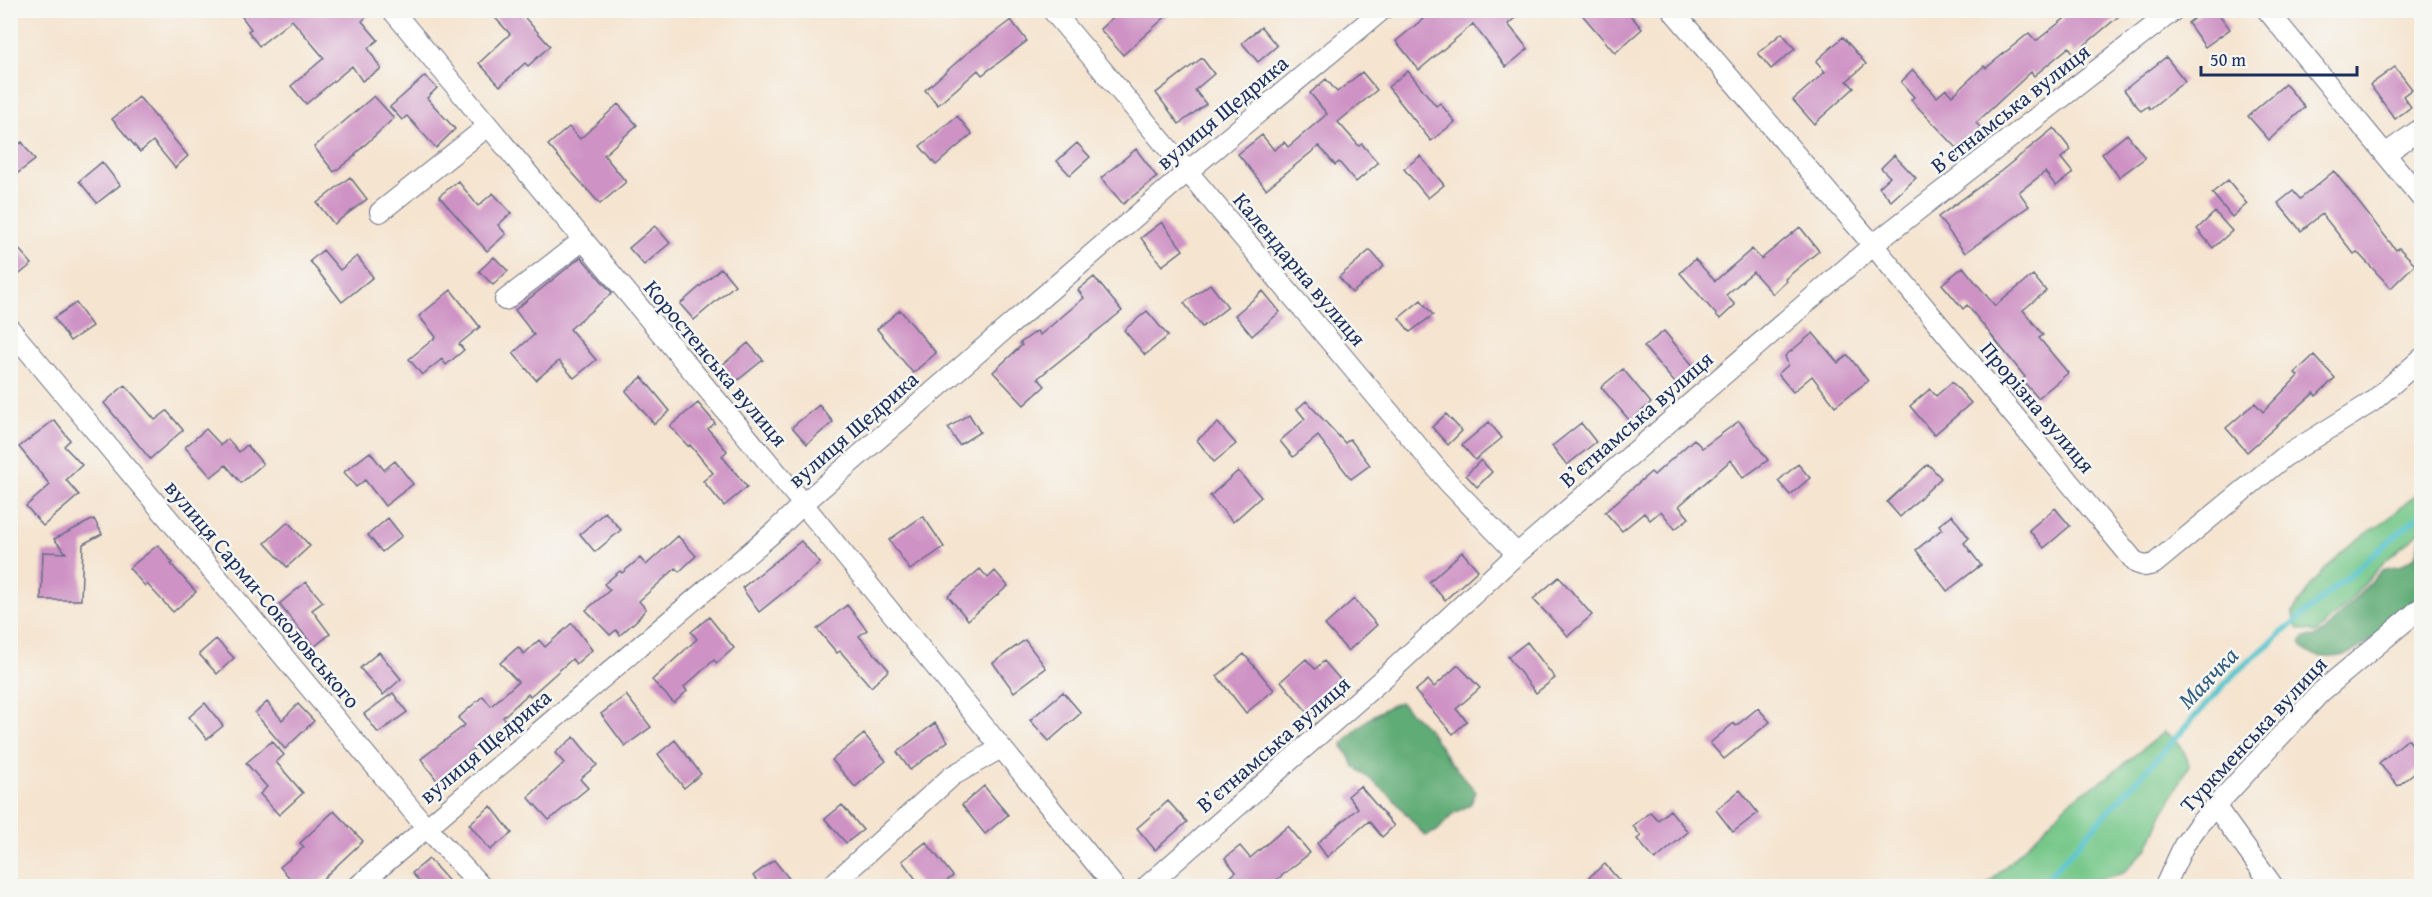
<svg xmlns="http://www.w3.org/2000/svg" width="2432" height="897" viewBox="0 0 2432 897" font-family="'Gentium Book Plus',serif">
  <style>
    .green { fill: #77c88a; stroke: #497c74; stroke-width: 1.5 }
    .forest { fill: #61ac76; stroke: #3e6e6a; stroke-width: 1.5 }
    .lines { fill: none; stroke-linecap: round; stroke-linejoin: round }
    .stream { stroke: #56c4cc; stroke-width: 6 }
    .building { fill: #ce92c4 }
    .minor-casing { stroke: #676e86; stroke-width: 22 }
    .minor { stroke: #fff; stroke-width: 20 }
    .labels { text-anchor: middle; stroke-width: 5; stroke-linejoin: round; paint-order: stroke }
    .street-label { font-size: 22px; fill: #1b2f5e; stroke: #f6f6f2 }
    .water-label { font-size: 24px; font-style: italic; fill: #2d5c7f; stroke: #f6f6f2 }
  </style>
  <rect width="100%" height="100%" fill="#f6f6f2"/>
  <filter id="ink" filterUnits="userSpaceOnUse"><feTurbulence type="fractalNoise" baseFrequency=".0167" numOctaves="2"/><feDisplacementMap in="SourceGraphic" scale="12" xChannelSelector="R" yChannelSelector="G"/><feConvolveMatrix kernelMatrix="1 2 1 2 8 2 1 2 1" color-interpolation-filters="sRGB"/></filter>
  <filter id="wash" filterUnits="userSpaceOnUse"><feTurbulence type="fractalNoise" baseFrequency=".008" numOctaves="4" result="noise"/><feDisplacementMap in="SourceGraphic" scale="24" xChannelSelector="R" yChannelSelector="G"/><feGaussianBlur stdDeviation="1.35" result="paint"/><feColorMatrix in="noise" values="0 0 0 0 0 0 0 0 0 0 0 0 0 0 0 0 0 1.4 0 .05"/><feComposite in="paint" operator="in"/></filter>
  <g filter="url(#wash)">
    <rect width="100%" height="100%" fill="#f5e4cf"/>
    <path class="green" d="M2421,490V531L2384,562L2345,606L2316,633L2299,629L2294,623L2293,612L2314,581L2347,547L2389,518Z
      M2164,732C2179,740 2184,749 2189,765L2162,816L2148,848L2123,873L2097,880L2090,886H1986L2074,798L2106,778Z"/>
    <path class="forest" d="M2421,537V602C2401,617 2378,638 2356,650C2340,659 2309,662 2300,643L2304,638L2315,637L2326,630L2382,570L2400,566L2415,556Z
      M1400,702L1428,729L1449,760L1476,792L1470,805L1454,813L1437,831L1425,836L1390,795L1355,767L1342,745C1359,725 1376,711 1400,702Z"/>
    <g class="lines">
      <path class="stream" d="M2040,886L2235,673L2422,513"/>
    </g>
    <g id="blocks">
      <path class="building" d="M237,10H374L362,21L378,40L368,48L381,69L362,81L352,66L306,104L291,86L324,58L292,20L259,46L248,31L251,29Z
        M488,10H518L550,46L528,66L525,63L500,86L479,63L510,34Z
        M1121,10H1173L1123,55L1100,29Z
        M1434,10H1524L1508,24L1528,49L1506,67L1473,24L1419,70L1396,41Z
        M1578,10H1626L1642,29L1615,53Z
        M2058,10H2126L2074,54L2069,47L2034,76L2031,72L1976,123L1981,128L1958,149L1911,100L1914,97L1901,82L1913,70L1937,97L1946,89L1952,96L1984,66L1986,68L2029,33L2036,41L2064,19Z
        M2205,10H2216L2230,29L2205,47L2188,23Z
        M1011,20L1027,41L982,75L978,70L938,105L925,90L966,54Z
        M1261,27L1277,46L1258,62L1242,43Z
        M1782,33L1795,49L1771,69L1758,53Z
        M1843,37L1866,64L1847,81L1854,88L1814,124L1793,100L1825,72L1816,61Z
        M2166,57L2185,81L2150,109L2148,106L2141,111L2124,90Z
        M1202,58L1214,74L1195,90L1206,104L1179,124L1156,93Z
        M2395,67L2412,89L2403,96L2411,107L2395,119L2370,85Z
        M1408,71L1436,106L1440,103L1455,122L1431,141L1388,87Z
        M1362,72L1377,90L1338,122L1359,146L1362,144L1378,163L1356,182L1339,162L1335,165L1319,146L1266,189L1238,154L1262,135L1274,150L1284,142L1288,147L1327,114L1310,93L1326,79L1337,92Z
        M425,76L437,88L427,98L455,129L436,148L407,116L402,120L390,107Z
        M2285,84L2305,107L2269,140L2248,116Z
        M374,96L394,118L355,154L356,155L334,172L314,147Z
        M139,97L188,156L175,168L153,141L140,152L112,119Z
        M618,104L637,125L604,155L626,182L600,204L548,145L569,127L580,139Z
        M957,116L972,134L936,165L920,146Z
        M2054,128L2071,150L2061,158L2073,173L2056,186L2045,172L2019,192L2029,206L1965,253L1938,217L2001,171Z
        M2127,134L2145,158L2119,177L2102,154Z
        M22,142L35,160L10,179V151Z
        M1077,143L1090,157L1070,175L1057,161Z
        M1136,149L1157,177L1123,204L1101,178Z
        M1894,155L1916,178L1891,201L1879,187L1890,177L1881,168Z
        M1420,156L1444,185L1428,198L1404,169Z
        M102,162L120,185L97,203L79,181Z
        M2334,171L2396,250L2399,248L2415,264L2391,288L2357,252L2354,254L2322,214L2301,231L2278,203L2293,191L2300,199Z
        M350,177L367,199L334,224L317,203Z
        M2228,180L2247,204L2232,217L2212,193Z
        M458,181L478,206L493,193L511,213L498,225L506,234L487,251L439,196Z
        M2215,212L2232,231L2213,248L2197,229Z
        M1162,222L1183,250L1162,266L1141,238Z
        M655,226L670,243L644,265L629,248Z
        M1800,227L1819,251L1785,279L1787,281L1773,294L1753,272L1726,295L1735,305L1720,319L1680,273L1695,259L1715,281L1752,249L1761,259Z
        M10,239L32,264L10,282Z
        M323,250L340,270L357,256L373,277L342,302L310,261Z
        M1370,250L1384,266L1352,293L1339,277Z
        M494,257L508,271L493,285L479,271Z
        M581,257L612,293L570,329L596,360L574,378L559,361L536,380L513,353L534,335L515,310Z
        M1963,267L1995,306L2033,275L2046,291L2023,310L2043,335L2039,338L2068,373L2038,398L2022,380L2025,377L1967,305L1963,309L1942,284Z
        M721,268L735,285L694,320L680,304Z
        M1094,277L1122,311L1038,378L1045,386L1024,405L993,372L1022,345L1020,343L1037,331L1040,335L1084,298L1078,290Z
        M1210,284L1228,307L1202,327L1184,303Z
        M451,290L480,327L459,344L464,350L446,365L442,359L422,375L409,359L436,337L419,316Z
        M1263,291L1280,312L1252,336L1235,315Z
        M1421,300L1433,315L1410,332L1399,318Z
        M76,303L92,326L70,341L54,318Z
        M900,310L936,353L913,373L877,329Z
        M1147,311L1168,336L1145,355L1124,330Z
        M1664,331L1695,368L1676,384L1644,347Z
        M1813,333L1838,363L1848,355L1868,381L1835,406L1812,376L1793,392L1778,374L1788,365L1785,356Z
        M748,343L763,360L733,384L720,367Z
        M2314,355L2335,378L2316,396L2314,393L2247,452L2226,428L2255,403L2263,412L2298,376L2295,373Z
        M1623,369L1651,403L1630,421L1601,387Z
        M642,377L670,411L654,424L626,391Z
        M1952,382L1971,403L1934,435L1910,406L1930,389L1936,396Z
        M125,385L155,420L167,411L183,430L150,459L104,403Z
        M1306,401L1345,443L1350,439L1370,465L1351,479L1318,436L1293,457L1280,441L1305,419L1297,409Z
        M698,403L715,423L708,429L727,451L722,456L747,487L724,506L703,481L713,473L690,445L688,446L670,426Z
        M819,405L833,422L807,444L792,427Z
        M969,414L980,432L959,445L948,428Z
        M1446,414L1462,431L1448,445L1432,427Z
        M54,420L70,440L64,446L82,465L66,480L79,495L43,526L26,506L50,485L19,447Z
        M1739,421L1768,460L1743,478L1731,460L1679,506L1689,518L1675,529L1661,511L1650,520L1644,513L1622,531L1605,512L1651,472L1654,475L1694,439L1702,448Z
        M1489,422L1502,438L1475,460L1462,445Z
        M1218,423L1236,444L1214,462L1197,440Z
        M1581,423L1596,442L1567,465L1552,446Z
        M206,429L221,445L228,439L239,452L247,445L263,464L241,483L226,465L211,477L185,447Z
        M370,452L384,470L395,461L413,484L385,506L365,480L356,487L344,472Z
        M1481,460L1492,472L1477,487L1466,475Z
        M1798,464L1810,478L1790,495L1778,481Z
        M1928,464L1941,478L1900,517L1887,502Z
        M1238,471L1261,497L1233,522L1210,496Z
        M2055,508L2070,526L2044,548L2029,530Z
        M605,512L621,530L595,552L580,534Z
        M1952,515L1969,538L1964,543L1981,565L1947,591L1916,550L1942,529L1939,525Z
        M923,516L944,547L910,570L889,540Z
        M388,518L402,536L382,552L368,535Z
        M94,519L102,534L83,544L81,600H41L43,552L66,553L54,539Z
        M288,522L310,546L287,567L265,543Z
        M678,536L696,556L679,572L676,568L639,601L646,609L637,620L620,635L616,630L610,635L586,610L610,590L604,584L620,571L622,573L640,558L646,565Z
        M801,541L820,563L759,612L742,588Z
        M158,545L173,563L171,564L196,592L173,612L147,584L145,586L129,568Z
        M1462,552L1478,570L1445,600L1429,582Z
        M980,569L988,578L995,571L1008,586L968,620L948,596Z
        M1559,577L1592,615L1568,636L1533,599Z
        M306,582L323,602L312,610L330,634L314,647L279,604Z
        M1354,599L1377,625L1348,651L1325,625Z
        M847,605L867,630L859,636L889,670L871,687L840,651L837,653L817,629Z
        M709,617L734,648L717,663L714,660L684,687L687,691L674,703L652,680L697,639L691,632Z
        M572,623L592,650L576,664L572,659L535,692L530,696L528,694L503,717L506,721L467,755L472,761L441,786L421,759L465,725L458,718L483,696L491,706L518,682L500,663L518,647L524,654L539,640L545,647Z
        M216,639L234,658L217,674L199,654Z
        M1025,640L1046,668L1014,692L993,663Z
        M1527,642L1555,678L1536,693L1508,657Z
        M379,652L401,679L383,695L360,668Z
        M1244,654L1274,690L1246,713L1217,676Z
        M1306,659L1315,669L1324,661L1344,684L1309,714L1281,681Z
        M1458,665L1480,688L1456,709L1467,721L1453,734L1415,691L1428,680L1434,687Z
        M1063,692L1081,713L1049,741L1030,720Z
        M393,693L407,712L378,733L364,714Z
        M626,695L651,727L625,746L601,714Z
        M267,702L282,720L298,704L314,721L285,749L255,713Z
        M205,703L223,726L207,739L189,717Z
        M1758,708L1770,722L1724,759L1710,743L1734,723L1736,726Z
        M935,723L948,741L910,770L897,752Z
        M864,734L886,761L855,787L832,760Z
        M574,737L597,765L580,779L588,788L549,820L528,797L564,763L555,753Z
        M2408,739L2421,756V767L2398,786L2379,763Z
        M675,740L701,774L684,788L658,754Z
        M272,741L284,755L276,762L303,793L279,815L260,794L267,787L246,763Z
        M984,786L1008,815L985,834L962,805Z
        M1360,786L1394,826L1382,837L1369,821L1327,857L1317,843L1358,808L1348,796Z
        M1740,790L1758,813L1733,832L1716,810Z
        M1168,801L1187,822L1155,850L1137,828Z
        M842,805L863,830L846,843L825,819Z
        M491,806L512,833L490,850L469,824Z
        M1670,810L1688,832L1655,860L1637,839L1641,836L1633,826L1650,812L1658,820Z
        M334,811L363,841L315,886H297L280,867L304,847L300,843Z
        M1288,826L1310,853L1269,886H1220L1236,872L1225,858L1240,846L1250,858Z
        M926,842L953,876L940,886H921L902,861Z
        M429,859L453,886H423L412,873Z
        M774,860L795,886H761L753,876Z
        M1605,864L1624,886H1578Z"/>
    </g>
  </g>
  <g filter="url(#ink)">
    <use href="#blocks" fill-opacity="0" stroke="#676e86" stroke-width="1.5"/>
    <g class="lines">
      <g class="minor-casing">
        <path id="minor" d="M392,10L803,504L1114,886
          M1052,10L1448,482L1517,554
          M1672,10L1873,245L2136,563L2145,566L2154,564L2284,457L2372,402L2422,358
          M2267,10L2422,199
          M2385,154L2422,128
          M380,212L488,126
          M505,300L582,241
          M10,329L426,827L481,886
          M2216,807L2273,886
          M358,886L775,531L803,504L1187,172L1382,10
          M831,886L952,776L1001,748
          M1147,886L1387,675L1517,554L1873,245L2174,10
          M2165,886L2184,845L2199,824L2321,692L2422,607"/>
      </g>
      <use href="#minor" class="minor"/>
    </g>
  </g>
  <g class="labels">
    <g class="street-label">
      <text transform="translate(2010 108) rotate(-38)" y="8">Вʼєтнамська вулиця</text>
      <text transform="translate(1222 112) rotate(-40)" y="8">вулиця Щедрика</text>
      <text transform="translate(1300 269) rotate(50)" y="8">Календарна вулиця</text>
      <text transform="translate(716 363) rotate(50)" y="8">Коростенська вулиця</text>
      <text transform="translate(2038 407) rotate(50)" y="8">Прорізна вулиця</text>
      <text transform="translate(1636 419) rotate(-41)" y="8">Вʼєтнамська вулиця</text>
      <text transform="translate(853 429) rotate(-41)" y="8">вулиця Щедрика</text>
      <text transform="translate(263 594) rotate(50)" y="8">вулиця Сарми-Соколовського</text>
      <text transform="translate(2253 734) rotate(-47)" y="8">Туркменська вулиця</text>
      <text transform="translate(1273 744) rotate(-41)" y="8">Вʼєтнамська вулиця</text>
      <text transform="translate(485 746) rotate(-40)" y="8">вулиця Щедрика</text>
    </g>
    <g class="water-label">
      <text transform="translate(2208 678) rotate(-46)" y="8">Маячка</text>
    </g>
  </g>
  <rect width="2432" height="897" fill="none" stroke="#f6f6f2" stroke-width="36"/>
  <path d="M2201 66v9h156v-9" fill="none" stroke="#1b2f5e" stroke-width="3"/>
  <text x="2210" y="66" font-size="18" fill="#1b2f5e" stroke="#f6f6f2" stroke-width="4.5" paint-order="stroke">50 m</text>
</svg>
